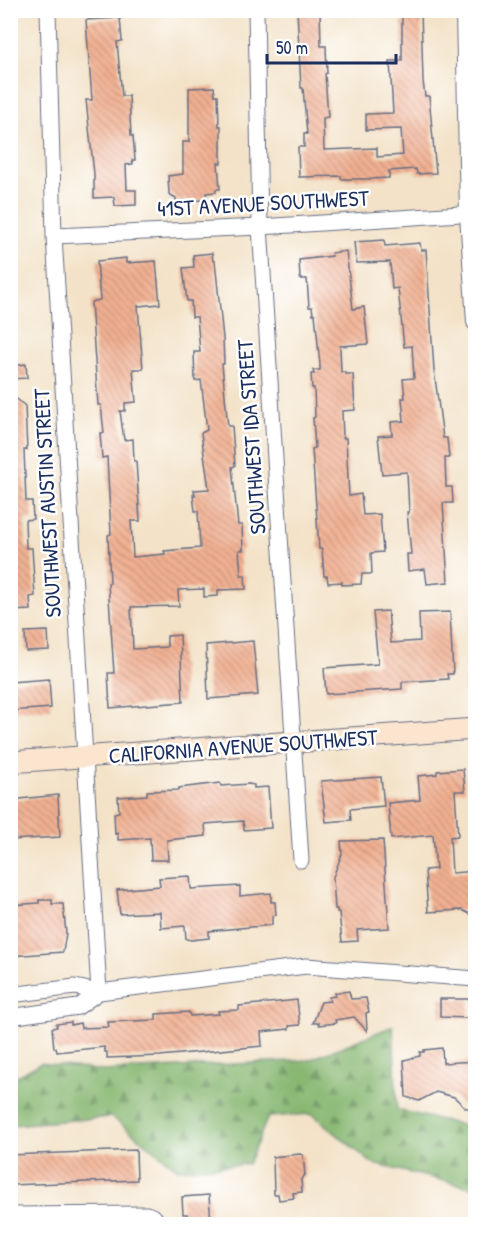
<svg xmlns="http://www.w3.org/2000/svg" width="486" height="1235" viewBox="0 0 486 1235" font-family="'Patrick Hand',sans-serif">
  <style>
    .forest { fill: url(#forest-firs); stroke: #527468; stroke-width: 1.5 }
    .building { fill: url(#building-back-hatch) }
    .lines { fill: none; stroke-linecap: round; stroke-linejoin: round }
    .minor-casing { stroke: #676e83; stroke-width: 17 }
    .tertiary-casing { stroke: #676e83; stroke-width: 20 }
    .secondary-casing { stroke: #676e83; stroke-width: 23 }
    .minor { stroke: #fff; stroke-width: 15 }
    .tertiary { stroke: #fff; stroke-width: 18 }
    .secondary { stroke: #fbe5cf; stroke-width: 21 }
    .labels { text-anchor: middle; stroke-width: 5; stroke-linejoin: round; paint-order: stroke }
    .street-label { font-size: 22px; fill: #1b2f5e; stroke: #fff }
  </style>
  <defs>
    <pattern id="forest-firs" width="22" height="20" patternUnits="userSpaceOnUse" patternTransform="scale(1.5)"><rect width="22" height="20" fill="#88b872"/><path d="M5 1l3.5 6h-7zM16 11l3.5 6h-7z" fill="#6e9661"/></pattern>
    <pattern id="building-back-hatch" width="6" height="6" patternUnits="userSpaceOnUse" patternTransform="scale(1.5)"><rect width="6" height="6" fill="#f2b091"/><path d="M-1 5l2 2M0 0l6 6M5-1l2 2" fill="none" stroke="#c3907a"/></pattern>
  </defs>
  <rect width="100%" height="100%" fill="#fff"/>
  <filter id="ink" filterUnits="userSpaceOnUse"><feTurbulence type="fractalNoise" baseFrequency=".0167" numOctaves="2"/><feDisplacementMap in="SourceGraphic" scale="12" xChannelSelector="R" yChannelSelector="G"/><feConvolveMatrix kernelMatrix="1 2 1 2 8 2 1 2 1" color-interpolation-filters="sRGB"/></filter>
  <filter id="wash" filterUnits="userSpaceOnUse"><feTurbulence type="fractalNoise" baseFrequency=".008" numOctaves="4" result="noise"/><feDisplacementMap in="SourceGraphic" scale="24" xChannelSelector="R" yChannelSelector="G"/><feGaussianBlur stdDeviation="1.35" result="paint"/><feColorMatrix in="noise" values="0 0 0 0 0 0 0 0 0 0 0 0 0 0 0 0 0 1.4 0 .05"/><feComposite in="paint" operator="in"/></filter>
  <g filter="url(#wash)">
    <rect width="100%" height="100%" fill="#f3e2c7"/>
    <path class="forest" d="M393,1026L397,1110L462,1125L475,1124V1188L373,1164L312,1114L268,1117L248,1164L178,1169L112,1117L11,1125V1079L41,1063L103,1071L309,1060Z"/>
    <g id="blocks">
      <path class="building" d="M297,10H320L321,46H326L327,73L325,74L328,117L323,118L324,150L377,148V157L403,155L401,129L366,130V114L393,113L390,61H402V10H421L423,81L425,96H429L436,173L417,174L416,169L389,171V178L368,179H341V176L299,177L298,147H304V134H307L303,88H301Z
        M120,18L122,41L117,42L122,96H129L131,136H133L135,160H132L133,164L126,165L127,190H136V205L115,206L114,197L94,198V174L86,100H92L86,20Z
        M214,87L215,95H218L219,126H221V163H218L220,189H216V192L206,193L207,200L176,201V198L169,194L168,176L183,174V142H189V88Z
        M384,240L385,246L420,243L421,250H426L434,370L443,438H447L449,458H445L446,487H452L453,503H443L448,582L427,584L425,569L408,571L407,554H411L407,512H409L407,472L382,474L378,436L392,435L391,422L404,421L402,398H405L403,379L414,378L412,346L404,347L398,288L392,289L390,262L356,263L354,242Z
        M346,251L353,309L364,307L368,344L340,346L341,372H345V374H353L355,410L342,411L343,438H346L349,496L361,494L363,515L380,514L383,552L371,553L372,574H362L361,584L342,585V582L328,583L327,576H324L322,549H319L312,449L315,448L313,418L315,417L314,388H312L311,374H314L313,370H320V365L315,314H313L312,307H309L307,279H300L299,260L332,256L331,253Z
        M212,253L213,261H215L223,338L224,364H222L227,417L228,426H232L235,466L232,467L238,525H242L243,550H239L241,575H245L246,589L218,590V596L204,597V589L178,590L179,606L131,607L133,649L167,647V636L180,635L183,702L110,708L108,673H114L108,583H110L108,535L111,534L107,457L102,458L100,433H104L101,405H98L91,302L100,300L97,261L126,258V263L156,261L160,304L138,306L143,369H133L136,402L125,403V411H120L124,440L133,439L134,461H136L140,521H131L133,557L165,554L164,551L200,548L198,511H195L193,495H195L194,490L209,489L201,433L207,430L201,380L195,381L194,352H200L197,317H192L191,301H187L183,268L194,267L193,255Z
        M26,364L27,378L10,379V366Z
        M10,393L25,406L27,450H24L26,501H32L33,519L25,520L26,548H32L35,596L30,597L31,610L10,611Z
        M388,611L391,643L420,641L419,613L450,612L453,674H447L448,679L402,682V689L326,694L324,668L378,664L373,612Z
        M48,631L49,650L26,651L25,632Z
        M253,641L258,695L208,699L206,645Z
        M49,679L51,708L10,711V682Z
        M463,769L465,791H455L458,836L450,837L452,873L476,871V917L462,910L428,912L425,870L436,869L433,835L391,839L388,803L420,800L418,776L437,774V771Z
        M381,777L384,806L350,809L351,820L326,822L321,781Z
        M220,783L221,786L249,784L254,785V788L268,787L271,828L244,830L243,821L205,824L206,836L167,840L168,860H151L150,838L118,840V833L115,834L114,813L119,812L118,797L147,795V791L179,790V788Z
        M58,795L60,837L10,840V800Z
        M383,840L389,928L357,930L358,941L342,942L339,912H337V909H335L333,877L342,854L341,841Z
        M190,876L191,889L240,886V896L271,893V902H275L276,915L272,916V925L209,931V938L191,940L186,939L185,926L161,928L160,912L120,914L117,890L160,886L159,878Z
        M39,900H52V904H63L66,933L63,952L11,956L10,905L39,903Z
        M349,991L351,999L366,998L369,1012L366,1013L367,1031L354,1017L335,1020L336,1023L319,1025V1023H313L321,1002L330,1001L329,997L335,996V993Z
        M440,999H470L469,1018L440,1017Z
        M297,1000L300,1025L289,1026V1029L261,1032L262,1046L160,1056L107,1058V1052H105L104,1047L57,1052L56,1048H54L52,1028L57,1027L56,1024L71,1022V1025L80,1023L81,1028L109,1027L108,1022L156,1020V1014L189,1012L190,1016L219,1014L218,1011L239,1010V1006Z
        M442,1048L443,1063L476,1061V1103L471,1108H466L454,1097L436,1092L419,1101L406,1097L404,1060L420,1056V1052H424V1050Z
        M136,1150L137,1180L10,1185V1155Z
        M300,1154L303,1155L305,1175L301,1179L302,1192L293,1193L294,1198L279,1200L278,1194H274L273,1157Z
        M209,1195L211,1224H188L187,1214H183L182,1197Z"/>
    </g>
  </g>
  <g filter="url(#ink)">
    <use href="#blocks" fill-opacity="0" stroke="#676e83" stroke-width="1.5"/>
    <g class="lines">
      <g class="minor-casing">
        <path id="minor" d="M48,10L54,236L99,992
          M256,10L260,227L301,860
          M54,236L260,227L476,213
          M10,995L75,987L99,992L306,966L476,979
          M10,1017L78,1007L99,992
          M10,1215L147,1214L154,1217L159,1224"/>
      </g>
      <g class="tertiary-casing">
        <path id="tertiary" d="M465,10L469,214L476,322"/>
      </g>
      <g class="secondary-casing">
        <path id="secondary" d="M10,762L476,729"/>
      </g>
      <use href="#minor" class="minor"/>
      <use href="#tertiary" class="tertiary"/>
      <use href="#secondary" class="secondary"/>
    </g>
  </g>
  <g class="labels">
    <g class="street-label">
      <text transform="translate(263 203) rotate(-3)" y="8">41ST AVENUE SOUTHWEST</text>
      <text transform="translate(251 437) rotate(-94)" y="8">SOUTHWEST IDA STREET</text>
      <text transform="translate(47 503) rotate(-93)" y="8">SOUTHWEST AUSTIN STREET</text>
      <text transform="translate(243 746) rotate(-4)" y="8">CALIFORNIA AVENUE SOUTHWEST</text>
    </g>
  </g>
  <rect width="486" height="1235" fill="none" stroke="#fff" stroke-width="36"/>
  <path d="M267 54v9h129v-9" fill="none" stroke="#1b2f5e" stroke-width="3"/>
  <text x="276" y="54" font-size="18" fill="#1b2f5e" stroke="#ffffff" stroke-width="4.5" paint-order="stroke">50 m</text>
</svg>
